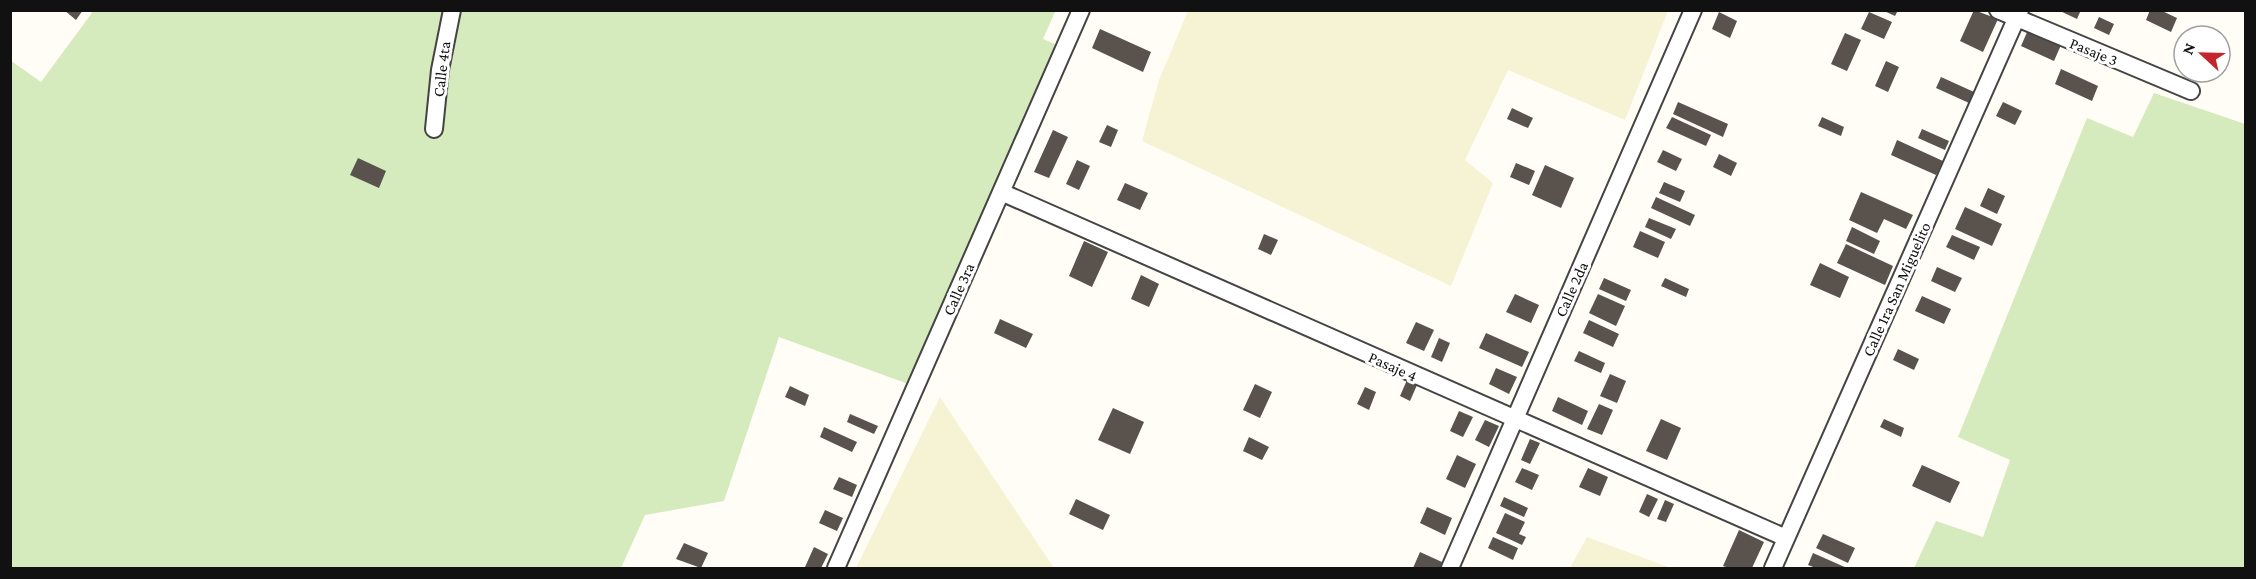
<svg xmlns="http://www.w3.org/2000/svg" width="2256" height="579" viewBox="0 0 2256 579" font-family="'Crimson Pro',serif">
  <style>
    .farmland { fill: #f6f3d4 }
    .green { fill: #d5ebbd }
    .building { fill: #5a524d }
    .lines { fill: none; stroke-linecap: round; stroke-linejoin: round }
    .street-casing { stroke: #444; stroke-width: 20 }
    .street { stroke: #fff; stroke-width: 16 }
    .labels { text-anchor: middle; stroke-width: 6; stroke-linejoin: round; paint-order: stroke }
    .street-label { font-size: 16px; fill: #111; stroke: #fff }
  </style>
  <rect width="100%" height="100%" fill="#fffdf5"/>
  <path class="farmland" d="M1188,11V10L1668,11L1625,120L1508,70L1465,160L1493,183L1451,286L1142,141L1159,80Z
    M940,397L1054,568H856Z
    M1587,537L1671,568H1570Z"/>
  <path class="green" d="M94,10H1056L1043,39L1062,47L922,389L779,337L724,501L645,515L621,568H11L10,60L41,82Z
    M2154,93L2245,124V568H1914L1936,521L1983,537L2010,460L1958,437L2087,118L2133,137Z"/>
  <path class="building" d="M64,10H83L76,20Z
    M1882,10H1898L1895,16Z
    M1974,10L1998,19L1983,52L1960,41Z
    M2058,10H2081L2077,19Z
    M2150,10H2160L2177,18L2171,32L2146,20Z
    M1719,12L1737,21L1730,38L1712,29Z
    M1869,12L1892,22L1884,39L1861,29Z
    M2099,17L2114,24L2109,35L2094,28Z
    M1100,29L1151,52L1143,72L1092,48Z
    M2028,30L2061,45L2054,61L2021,46Z
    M1845,33L1861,40L1847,71L1831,64Z
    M1886,61L1899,67L1888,92L1875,86Z
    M2061,69L2098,86L2092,101L2055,84Z
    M1941,77L1974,92L1969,103L1936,88Z
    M1678,102L1728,124L1723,137L1673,114Z
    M2003,102L2022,111L2015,125L1996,116Z
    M1512,108L1533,118L1528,128L1507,119Z
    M1672,117L1711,135L1706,146L1666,128Z
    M1822,117L1844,127L1841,136L1818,126Z
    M1107,125L1118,130L1111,147L1099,142Z
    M1922,129L1949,141L1945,150L1918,138Z
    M1053,130L1068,137L1049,178L1034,172Z
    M1897,140L1943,161L1936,175L1891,155Z
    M1663,150L1682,159L1676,171L1657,162Z
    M1719,154L1737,163L1731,176L1713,167Z
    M358,158L386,171L379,188L350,175Z
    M1077,160L1090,166L1079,190L1066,184Z
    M1516,163L1535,171L1529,185L1510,177Z
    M1545,165L1574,178L1561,208L1532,195Z
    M1664,182L1685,191L1680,202L1659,193Z
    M1125,183L1148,193L1140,210L1117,200Z
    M1988,188L2005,196L1997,214L1980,206Z
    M1861,192L1913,215L1906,229L1884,219L1877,233L1849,220Z
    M1656,197L1695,215L1690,226L1651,208Z
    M1965,207L2002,224L1992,246L1955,229Z
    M1649,218L1676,229L1671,239L1645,227Z
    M1852,227L1880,241L1874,254L1846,241Z
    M1640,231L1665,242L1658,258L1633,247Z
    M1264,234L1278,240L1271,255L1258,249Z
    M1952,235L1980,247L1974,260L1946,247Z
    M1084,241L1108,252L1092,287L1069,276Z
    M1846,244L1893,266L1885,285L1837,263Z
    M1820,263L1849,277L1840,298L1810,285Z
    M1937,267L1962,278L1955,292L1931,281Z
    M1141,275L1159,284L1149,307L1131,299Z
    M1604,278L1631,290L1626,301L1599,289Z
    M1665,278L1689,289L1686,297L1661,286Z
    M1515,294L1539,305L1531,323L1506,312Z
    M1598,294L1625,306L1616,326L1589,313Z
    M1922,296L1951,309L1944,324L1915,311Z
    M1000,319L1033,334L1026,348L994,333Z
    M1589,320L1619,334L1613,347L1583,333Z
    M1416,322L1434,330L1424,351L1406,343Z
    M1486,333L1529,352L1522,367L1479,348Z
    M1439,338L1450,343L1442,362L1431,357Z
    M1898,349L1919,359L1914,370L1893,360Z
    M1579,351L1605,363L1601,373L1574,361Z
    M1496,368L1517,377L1509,394L1489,384Z
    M1610,374L1626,381L1617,403L1600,396Z
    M1407,380L1417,385L1410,401L1400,396Z
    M1255,384L1272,392L1260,418L1243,410Z
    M790,386L809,395L805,406L785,397Z
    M1365,387L1376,392L1369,410L1357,404Z
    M1558,397L1588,411L1582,425L1552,411Z
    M1599,404L1613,410L1602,435L1587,429Z
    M1113,408L1144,422L1130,454L1098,440Z
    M1459,411L1473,417L1463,437L1450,431Z
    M850,414L878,426L874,434L847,422Z
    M1661,419L1681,428L1667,460L1646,451Z
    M1884,419L1904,428L1901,437L1880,427Z
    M1485,420L1499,426L1489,447L1475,440Z
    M824,427L857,442L852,452L820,437Z
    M1249,437L1269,447L1262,460L1243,451Z
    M1530,439L1540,443L1530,464L1521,460Z
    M1457,455L1476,464L1465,488L1446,479Z
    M1922,465L1960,482L1950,503L1912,486Z
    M1522,468L1539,475L1532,490L1515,482Z
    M1588,468L1608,477L1600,496L1579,487Z
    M839,477L857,485L852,497L833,489Z
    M1647,494L1658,499L1649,517L1639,512Z
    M1504,497L1528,508L1524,517L1500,506Z
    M1076,499L1110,515L1103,530L1069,514Z
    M1665,500L1674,504L1666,522L1657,519Z
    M1427,507L1452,518L1445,535L1420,523Z
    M825,510L843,518L837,531L819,523Z
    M1505,513L1525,522L1519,534L1526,537L1522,545L1496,533Z
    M1739,530L1764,542L1752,568H1729L1723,566Z
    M1823,534L1855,548L1848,563L1816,548Z
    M1493,537L1518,548L1513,560L1488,548Z
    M684,543L708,553L701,568L676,559Z
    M814,547L828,554L821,568L805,567Z
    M1420,552L1442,562L1440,568H1413Z
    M1813,553L1847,568H1816L1808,565Z"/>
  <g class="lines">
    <g class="street-casing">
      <path id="street" d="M1998,10L2191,91
        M434,129L440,70L452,10
        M1001,192L1786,538
        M836,568L1081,10
        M1450,568L1693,10
        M1773,568L2020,10"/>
    </g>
    <use href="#street" class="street"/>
  </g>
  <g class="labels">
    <g class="street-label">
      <text transform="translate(2094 51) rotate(22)" y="6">Pasaje 3</text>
      <text transform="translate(441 69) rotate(-83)" y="6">Calle 4ta</text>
      <text transform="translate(958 289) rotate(-66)" y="6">Calle 3ra</text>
      <text transform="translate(1571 289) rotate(-66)" y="6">Calle 2da</text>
      <text transform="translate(1896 289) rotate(-66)" y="6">Calle 1ra San Miguelito</text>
      <text transform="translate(1393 366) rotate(24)" y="6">Pasaje 4</text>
    </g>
  </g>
  <rect width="2256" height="579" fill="none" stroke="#111111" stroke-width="24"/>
  <g transform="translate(2202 54) rotate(292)"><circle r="28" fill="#ffffff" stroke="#a0a0a0" stroke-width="1.5"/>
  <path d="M0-4.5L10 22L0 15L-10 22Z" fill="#c4262e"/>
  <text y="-9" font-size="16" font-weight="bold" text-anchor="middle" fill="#111111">N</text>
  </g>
</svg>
